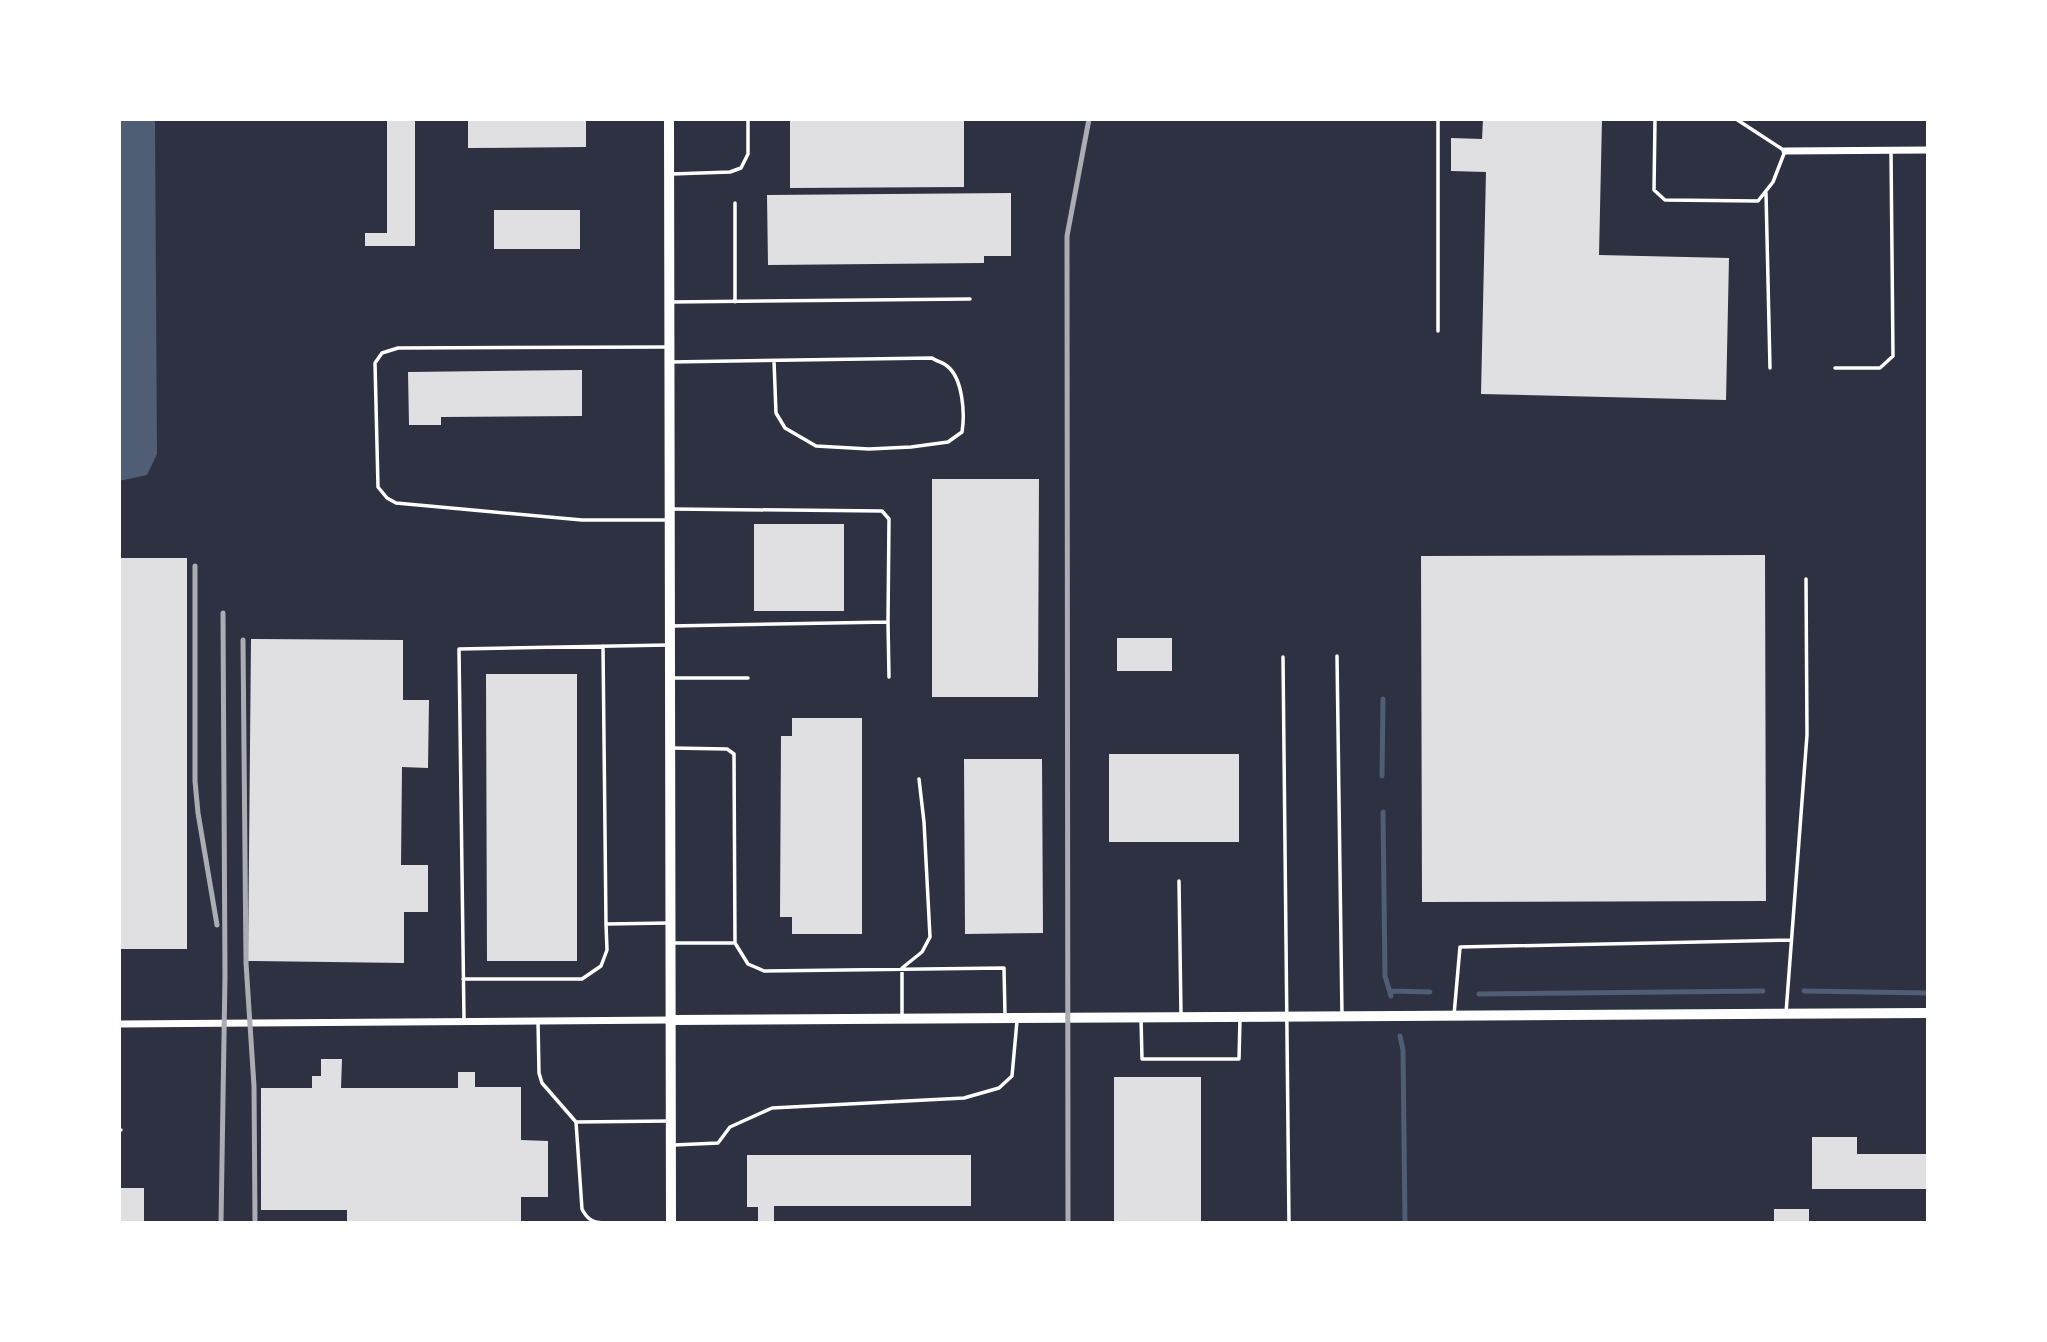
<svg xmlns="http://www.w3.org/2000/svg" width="2047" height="1342" viewBox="0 0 2047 1342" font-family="Georgia,serif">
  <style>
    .water { fill: #4f5d75 }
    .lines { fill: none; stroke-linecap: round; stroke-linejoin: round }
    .stream { stroke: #4f5d75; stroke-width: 5 }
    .building { fill: #e0e0e3 }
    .service { stroke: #fff; stroke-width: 3.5 }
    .minor { stroke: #fff; stroke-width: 7 }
    .tertiary { stroke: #fff; stroke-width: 10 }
    .secondary { stroke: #fff; stroke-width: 10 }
    .rail { stroke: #abadb3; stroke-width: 5 }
  </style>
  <rect width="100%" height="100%" fill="#2d3142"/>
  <path class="water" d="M119,119H155L157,454L147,475L119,481Z"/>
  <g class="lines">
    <path class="stream" d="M1382,776L1383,699
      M1383,812L1385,976L1391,996
      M1390,991L1430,992
      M1804,991L1928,993
      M1479,994L1763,991
      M1400,1036L1403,1050L1405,1223"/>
  </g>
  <path class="building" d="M387,119H415V246H365V233H387Z
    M468,119H586V147L468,148Z
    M790,119H964V187L790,188Z
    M1483,119H1602L1599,255L1729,258L1726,400L1481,394L1486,172L1451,171V138L1482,139Z
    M1011,193V256H984V263L768,265L767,195Z
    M494,210H580V249H494Z
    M582,370V416L441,417V425H409L408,372Z
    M932,479H1039L1038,697H932Z
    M754,524H844V611H754Z
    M1765,555L1766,901L1422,902L1421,556Z
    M119,558H187V949H119Z
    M1117,638H1172V671H1117Z
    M251,639L403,640V700H429L428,768L402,767L401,865H428V912H404V963L248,961Z
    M486,674H577V961H487Z
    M792,718H862V934H792V917H780L781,736H792Z
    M1109,754H1239V842H1109Z
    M964,759H1042L1043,933L965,934Z
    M321,1059H342L341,1088H458V1072H475V1087H521V1140L548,1141V1197H521V1223H347V1210H261V1088H312V1076H321Z
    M1114,1077H1201V1223H1114Z
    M1812,1137H1857V1154H1928V1189H1812Z
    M747,1155H971V1206H774V1221H758V1207H747Z
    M119,1188H144V1223H119Z
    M1774,1209H1809V1223H1774Z"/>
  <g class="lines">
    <path class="service" d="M1438,119V331
      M1655,119L1654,190L1665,200L1758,201L1773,182L1785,151L1736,119
      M672,174L730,172L741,168L748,154V119
      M1766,193L1770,368
      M735,203V302
      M670,302L970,299
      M666,347L398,348L382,353L375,363L378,487L387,498L396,503L582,520H667
      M670,362L932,358C936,361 944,363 947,366C963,378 965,414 962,432L948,442L911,447L869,449L816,446L785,428L776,413L774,361
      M1835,368H1880L1893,356L1891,151
      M888,622L889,677
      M671,626L888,622L889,519L882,511L671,509
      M603,646L606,924L669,923
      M1337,656L1342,1015
      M1283,657L1289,1223
      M673,678H748
      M672,748L727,749L734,754L735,943H673
      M1179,881L1181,1015
      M735,943L748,964L764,971L1004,968L1005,1016
      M463,979H582L601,966L607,950L606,924
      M1786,1013L1807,735L1806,579
      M1454,1015L1460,947L1791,940
      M902,1017V968L922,952L930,937L924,822L919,779
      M1141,1018L1142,1059H1239L1240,1019
      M464,1020L459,649L668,645
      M538,1021L539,1073L542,1083L576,1122L582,1209C587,1219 592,1222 603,1223
      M576,1122L669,1121
      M119,1130H121
      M674,1145L718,1143L730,1127L772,1108L964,1098L999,1088L1012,1076L1017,1021"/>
    <path class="minor" d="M1785,151L1928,150
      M119,1024L671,1020"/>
    <path class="tertiary" d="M671,1020L1928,1013"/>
    <path class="secondary" d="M669,119L671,1223"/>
    <path class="rail" d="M195,566V781L198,813L217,925
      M243,640L246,963L254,1086L255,1223
      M221,1223L225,976L223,613
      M1068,1223L1067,236L1089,119"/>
  </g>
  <rect width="2047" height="1342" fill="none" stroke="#ffffff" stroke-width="242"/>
</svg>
